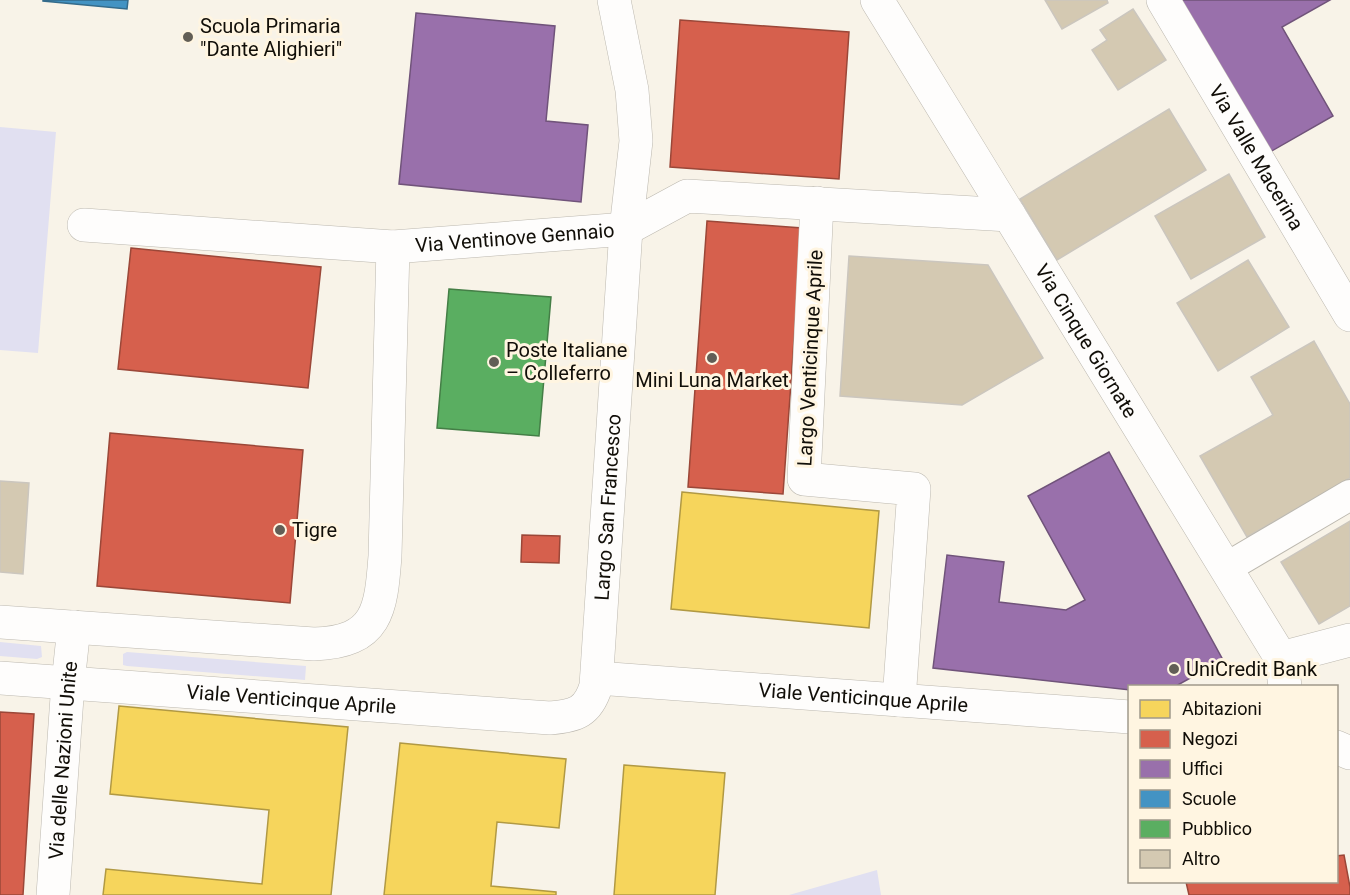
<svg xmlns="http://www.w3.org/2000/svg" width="1350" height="895" viewBox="0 0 1350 895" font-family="Roboto,sans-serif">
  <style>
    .green { fill: #e1e0f1 }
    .homes { fill: #f6d55c; stroke: #b19943; stroke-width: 1.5 }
    .shops { fill: #d6604d; stroke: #9b4738; stroke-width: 1.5 }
    .offices { fill: #9970ab; stroke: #70537a; stroke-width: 1.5 }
    .schools { fill: #4393c3; stroke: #346b8b; stroke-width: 1.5 }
    .public { fill: #5aae61; stroke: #447e46; stroke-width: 1.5 }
    .building { fill: #d4c9b2; stroke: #cbc6be; stroke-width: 1.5 }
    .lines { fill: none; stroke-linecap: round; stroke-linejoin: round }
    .pedestrian-casing { stroke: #bcb8af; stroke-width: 32 }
    .minor-casing { stroke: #bcb8af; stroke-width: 34 }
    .pedestrian { stroke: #fefdfc; stroke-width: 30 }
    .minor { stroke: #fefdfc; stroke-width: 33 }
    .poi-dot { fill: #625e56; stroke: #fff5e1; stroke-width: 2 }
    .labels { text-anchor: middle; stroke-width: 6; stroke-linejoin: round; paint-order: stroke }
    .poi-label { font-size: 20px; fill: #110e08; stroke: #fff5e1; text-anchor: start }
    .street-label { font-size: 20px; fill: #110e08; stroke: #fff5e1 }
  </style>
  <rect width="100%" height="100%" fill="#f8f3e8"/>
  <path class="green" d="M0,127L56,132L38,353L0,350Z
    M0,642L41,646L42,657L37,659L0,656Z
    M127,652L306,666L305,680L127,666L123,665V654Z
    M877,870L881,895H789Z"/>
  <path class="homes" d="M682,492L879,511L869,628L671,609Z
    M119,706L348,727L331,895H103L106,869L262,884L269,810L110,794Z
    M400,743L566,759L559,828L497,822L491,886L556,892V895H384Z
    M624,765L725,773L715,895H614Z"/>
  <path class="shops" d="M680,20L849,32L839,179L670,167Z
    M707,221L802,228L783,494L688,487Z
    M131,248L321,267L308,388L118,369Z
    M110,433L303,450L290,603L97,586Z
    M522,535L560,536L559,563L521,562Z
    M0,712L34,714L23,895H0Z
    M1344,855L1350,887V895H1189L1186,882H1336V856Z"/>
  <path class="offices" d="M1174,0H1330L1282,27L1333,116L1263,156Z
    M416,13L555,26L546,121L588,125L581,202L399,184Z
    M1109,452L1223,660L1176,686H1130V690L933,668L947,555L1004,562L999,602L1066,610L1085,600L1028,496Z"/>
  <path class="schools" d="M43,0H128L127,9L43,1Z"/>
  <path class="public" d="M449,289L551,297L539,436L437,428Z"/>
  <path class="building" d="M1045,0H1107L1108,3L1062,29Z
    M1133,9L1166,60L1118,90L1092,50L1107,40L1100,30Z
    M1169,109L1206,170L1057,260L1020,199Z
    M1229,174L1265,237L1191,279L1155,216Z
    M849,256L988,265L1043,358L962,405L840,396Z
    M1248,260L1289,327L1218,371L1177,303Z
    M1314,341L1350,404V478L1247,537L1200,456L1273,415L1251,377Z
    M0,481L29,483L23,574L0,572Z
    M1350,521V606L1319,624L1281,562Z"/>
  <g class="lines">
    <g class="pedestrian-casing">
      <path id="pedestrian" d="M1226,568L1350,495"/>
    </g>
    <g class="minor-casing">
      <g id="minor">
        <path id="s1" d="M877,0L1281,658L1285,686"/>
        <path id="s2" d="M1163,0L1350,315"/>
        <path d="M817,203L804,479L914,489L899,700"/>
        <path id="s3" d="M84,225L393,247L626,229L687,196L1009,215"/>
        <path d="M0,622L314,644C378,642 381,610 385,556L393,247"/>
        <path d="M1281,658L1350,640"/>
        <path id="s4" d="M0,678L550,718C576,716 588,712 596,686L626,229L636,141L632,90L614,0"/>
        <path id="s5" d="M597,678L1130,717"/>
        <path d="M1336,747L1350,753"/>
        <path id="s6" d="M53,895L68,683L74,627"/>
      </g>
    </g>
    <use href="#pedestrian" class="pedestrian"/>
    <use href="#minor" class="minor"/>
  </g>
  <g class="poi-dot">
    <circle cx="188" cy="37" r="6"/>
    <circle cx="712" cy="358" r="6"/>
    <circle cx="494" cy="362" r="6"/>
    <circle cx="280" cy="530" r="6"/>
    <circle cx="1174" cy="669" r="6"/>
  </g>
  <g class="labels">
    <g class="poi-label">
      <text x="200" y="33">Scuola Primaria<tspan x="200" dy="23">"Dante Alighieri"</tspan></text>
      <text x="506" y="357">Poste Italiane<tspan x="506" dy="23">– Colleferro</tspan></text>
      <text x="712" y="387" text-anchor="middle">Mini Luna Market</text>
      <text x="292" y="537">Tigre</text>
      <text x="1186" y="676">UniCredit Bank</text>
    </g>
    <g class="street-label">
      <text dy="7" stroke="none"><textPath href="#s2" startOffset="183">Via Valle Macerina</textPath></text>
      <text dy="7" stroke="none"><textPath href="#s3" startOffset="432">Via Ventinove Gennaio</textPath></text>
      <text dy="7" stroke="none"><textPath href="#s1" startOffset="400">Via Cinque Giornate</textPath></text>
      <text transform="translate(810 358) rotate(-87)" y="7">Largo Venticinque Aprile</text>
      <text dy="7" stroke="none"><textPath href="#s4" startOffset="792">Largo San Francesco</textPath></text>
      <text dy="7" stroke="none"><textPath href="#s5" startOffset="267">Viale Venticinque Aprile</textPath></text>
      <text dy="7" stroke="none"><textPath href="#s4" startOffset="292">Viale Venticinque Aprile</textPath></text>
      <text dy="7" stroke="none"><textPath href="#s6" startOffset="135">Via delle Nazioni Unite</textPath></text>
    </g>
  </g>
  <rect x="1128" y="685" width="210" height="198" fill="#fff5e1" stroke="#a0998a" stroke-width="1.5"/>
  <rect x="1140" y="700" width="30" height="18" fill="#f6d55c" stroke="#a0998a" stroke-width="1.5"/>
  <text x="1182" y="715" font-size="18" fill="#110e08">Abitazioni</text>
  <rect x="1140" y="730" width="30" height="18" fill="#d6604d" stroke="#a0998a" stroke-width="1.5"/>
  <text x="1182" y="745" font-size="18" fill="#110e08">Negozi</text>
  <rect x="1140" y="760" width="30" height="18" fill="#9970ab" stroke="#a0998a" stroke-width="1.5"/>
  <text x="1182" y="775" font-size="18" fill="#110e08">Uffici</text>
  <rect x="1140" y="790" width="30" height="18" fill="#4393c3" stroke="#a0998a" stroke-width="1.5"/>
  <text x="1182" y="805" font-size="18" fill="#110e08">Scuole</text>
  <rect x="1140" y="820" width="30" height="18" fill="#5aae61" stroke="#a0998a" stroke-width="1.5"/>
  <text x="1182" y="835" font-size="18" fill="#110e08">Pubblico</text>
  <rect x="1140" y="850" width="30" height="18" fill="#d4c9b2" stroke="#a0998a" stroke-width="1.5"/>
  <text x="1182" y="865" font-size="18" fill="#110e08">Altro</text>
</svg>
